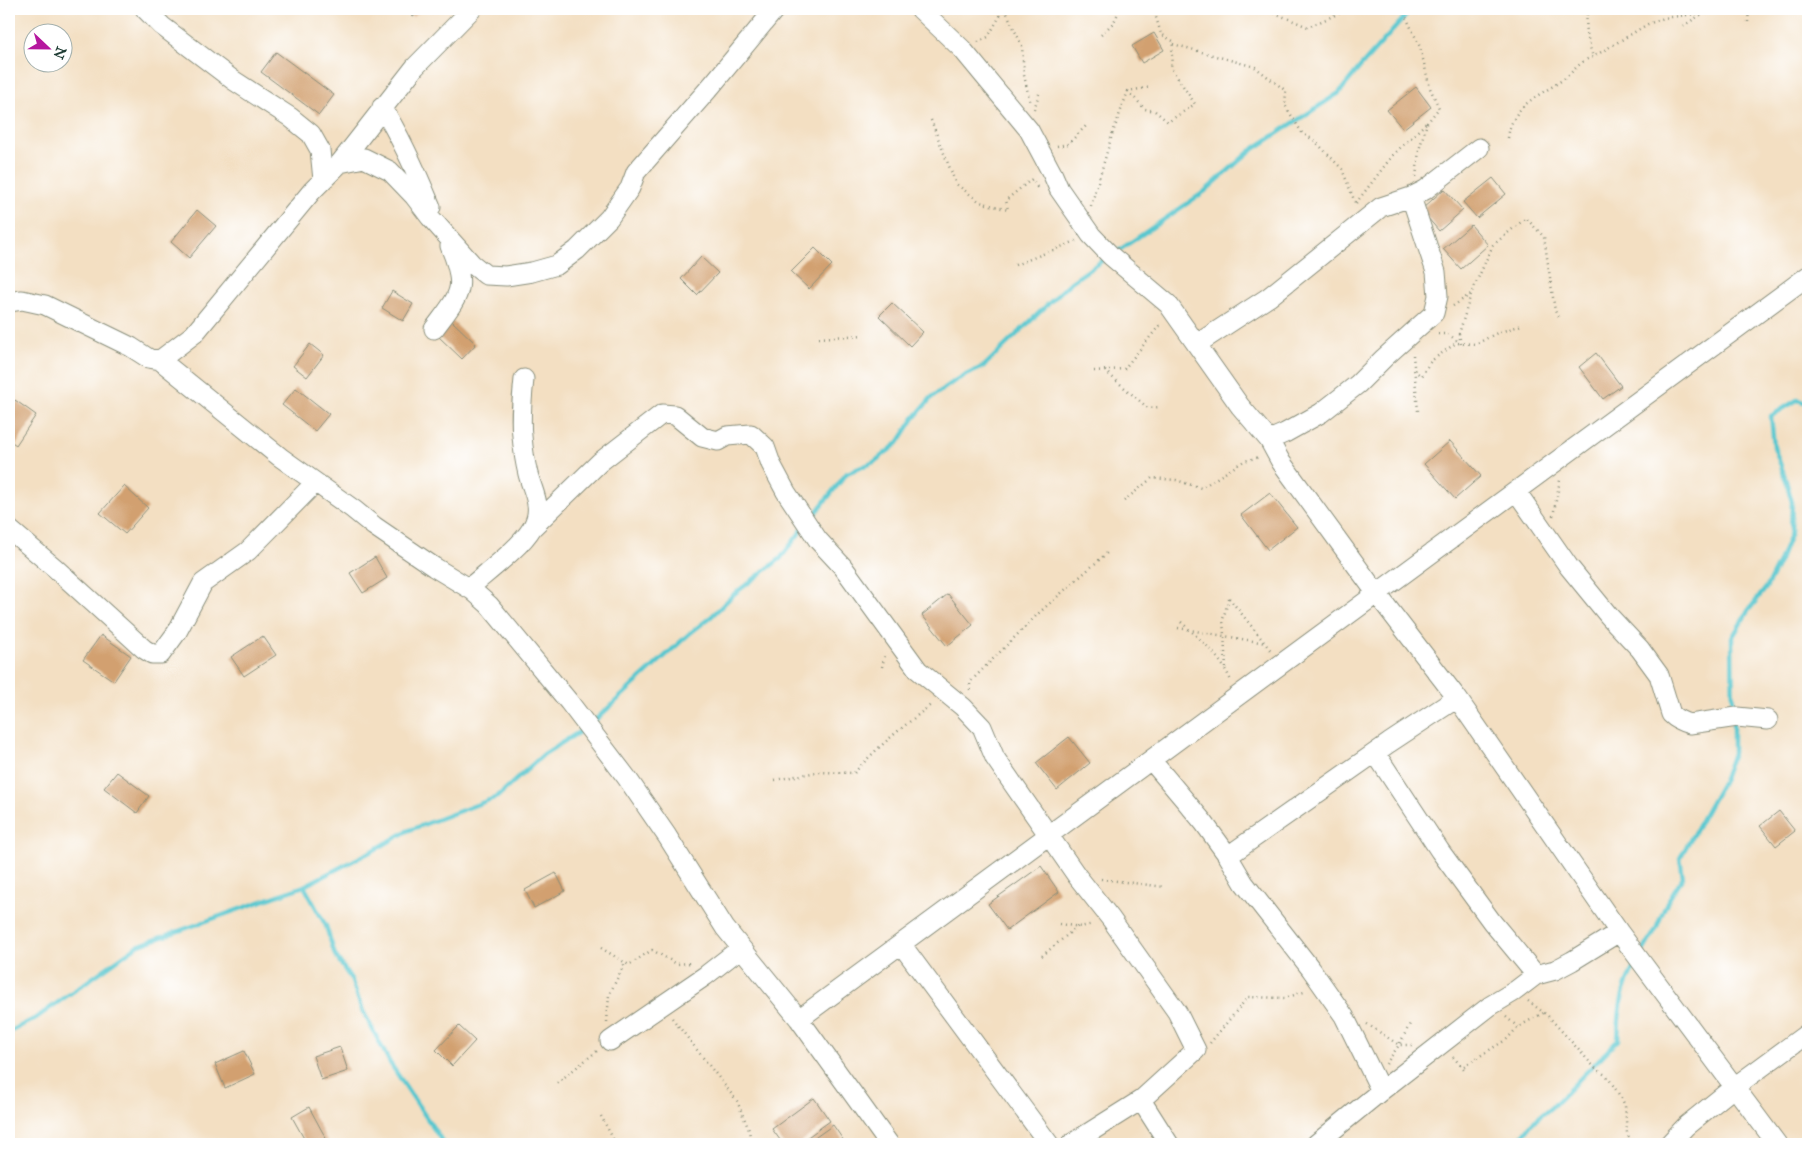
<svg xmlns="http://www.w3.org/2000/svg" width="1817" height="1153" viewBox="0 0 1817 1153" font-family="'IM FELL Great Primer',serif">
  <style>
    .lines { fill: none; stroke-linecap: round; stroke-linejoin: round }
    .stream { stroke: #5ac7cf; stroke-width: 4.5 }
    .building { fill: #d2a070 }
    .minor-casing { stroke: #898e7b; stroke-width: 21 }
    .path { stroke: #898e7b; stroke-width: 2.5; stroke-dasharray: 1 4; stroke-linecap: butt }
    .minor { stroke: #fff; stroke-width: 19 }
  </style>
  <rect width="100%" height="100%" fill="#fff"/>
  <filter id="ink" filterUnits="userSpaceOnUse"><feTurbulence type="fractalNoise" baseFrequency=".02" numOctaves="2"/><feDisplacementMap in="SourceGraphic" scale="10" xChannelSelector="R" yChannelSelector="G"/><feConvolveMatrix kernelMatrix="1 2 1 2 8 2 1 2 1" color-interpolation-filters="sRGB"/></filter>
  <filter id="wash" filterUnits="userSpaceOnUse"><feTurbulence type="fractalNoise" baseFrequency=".0096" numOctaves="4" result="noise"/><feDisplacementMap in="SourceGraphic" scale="20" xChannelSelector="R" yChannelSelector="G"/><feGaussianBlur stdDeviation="1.12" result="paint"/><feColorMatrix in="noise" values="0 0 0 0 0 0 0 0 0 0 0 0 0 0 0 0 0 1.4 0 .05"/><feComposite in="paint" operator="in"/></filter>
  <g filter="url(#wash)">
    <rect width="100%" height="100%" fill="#f3dfc2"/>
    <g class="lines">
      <path class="stream" d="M1115,253L1204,192L1249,152L1339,93L1360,67L1412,9
        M811,519L847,473L874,462L898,443L914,418L932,397L956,380L984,366L1071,282L1106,258
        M1733,714L1732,638L1748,611L1766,588L1780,560L1791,532L1792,502L1784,474L1774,447L1771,416L1797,400L1808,403
        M592,723L689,634L712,616L734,594L780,559L804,527
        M304,886L326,926L335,955L351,979L362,1009L390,1063L444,1144
        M1641,955L1656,929L1667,902L1683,877L1680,858L1724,779L1733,753V721
        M9,1032L36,1018L137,946L304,886L378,848L407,831L497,797L544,754L584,729
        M1517,1144L1532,1123L1554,1105L1618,1040C1619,1009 1620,992 1636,963"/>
    </g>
    <g id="blocks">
      <path class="building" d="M406,9H423L413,17Z
        M1154,33L1164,50L1142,63L1132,46Z
        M276,52L334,95L319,115L261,72Z
        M1416,87L1431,107L1403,129L1387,110Z
        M1493,178L1506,194L1477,218L1463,202Z
        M1444,189L1463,210L1439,231L1421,210Z
        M197,210L216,226L189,258L171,242Z
        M1471,225L1488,245L1461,269L1443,249Z
        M815,248L832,265L809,289L791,272Z
        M701,257L718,273L697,295L681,279Z
        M392,291L413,304L403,321L382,308Z
        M892,303L923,332L910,346L879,316Z
        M452,321L476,344L462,359L438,336Z
        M310,344L324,355L307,377L293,366Z
        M1596,353L1621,386L1603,399L1579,367Z
        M296,388L329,414L315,431L282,405Z
        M15,400L36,415L16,445L9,440V409Z
        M1450,441L1481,476L1455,499L1424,464Z
        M124,486L148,508L125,534L100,513Z
        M1270,493L1297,527L1268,550L1241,515Z
        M375,557L387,578L363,593L350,573Z
        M948,594L973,625L947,646L922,615Z
        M101,635L131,656L114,681L83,660Z
        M263,636L276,655L244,676L231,657Z
        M1069,737L1090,763L1057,790L1036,763Z
        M117,772L149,796L137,813L104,788Z
        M1779,811L1795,831L1776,846L1760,826Z
        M1041,866L1059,892L1007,930L988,904Z
        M556,873L565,891L534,908L525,890Z
        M459,1026L475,1041L452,1066L436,1050Z
        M340,1047L348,1071L321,1080L313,1056Z
        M244,1051L255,1074L225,1088L215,1064Z
        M814,1098L830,1121L798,1144H783L772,1129Z
        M309,1107L329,1144H307L292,1117Z
        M833,1125L846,1144H806Z"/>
    </g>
  </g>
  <g filter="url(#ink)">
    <use href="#blocks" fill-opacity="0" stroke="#898e7b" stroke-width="1"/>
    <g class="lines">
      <g class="minor-casing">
        <path id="minor" d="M145,9L162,26L233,80L290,117L311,134L320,150L323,180
          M920,9L962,49L1029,130L1053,175L1059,189L1091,235L1111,256L1168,304L1240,406L1269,440L1281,462L1377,594L1457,698L1619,932L1777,1144
          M382,107C402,139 417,173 431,207
          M340,163L364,158L390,171L414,196L430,217L472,264L486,275L506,276L532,272L557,265L577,250L609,218L630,188L636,172L712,85L775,9
          M9,302L22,300L45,305L131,347L148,358L160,360L194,334L312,191L340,163L415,67L472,9
          M434,329C460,294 468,289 450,246
          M1197,344L1269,297L1381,207L1411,197L1425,190L1479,148
          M160,360L280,457L353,509L374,526L434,567L472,590L489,605L569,702L627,778L667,836L725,928L799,1019L889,1144
          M1269,440L1285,433L1321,413L1358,384L1384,358L1434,313L1438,296L1436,272L1411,197
          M1516,491L1569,567L1609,616L1640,649L1659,675L1671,714C1677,720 1682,722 1690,724L1737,717L1768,720
          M532,528L600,462L662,414L675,415L702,437L718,441L727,436L751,434L765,447L771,464L786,492L818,540L843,567L918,670L963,707L982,727L995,758L1077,876L1111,919L1177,1012L1196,1050L1141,1100
          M9,529L55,568L144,649L152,654H161L177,632L203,583L248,551L315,483
          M469,588C486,573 521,547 532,528C544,508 533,493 528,474C525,462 523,448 522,436C520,417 522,398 524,379
          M1376,754L1440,851L1492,922L1536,975
          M1151,760L1204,823L1228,856L1389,743L1457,698
          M1228,856L1244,883L1311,969L1344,1016L1381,1091
          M901,944L1049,1144
          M799,1019L1808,276
          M610,1041L705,976L741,948
          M1071,1144L1141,1100L1169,1144
          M1316,1144L1381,1091L1490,1006L1515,991L1536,975L1555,970L1572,961L1619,932
          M1669,1144L1686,1126L1733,1088L1808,1033"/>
      </g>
      <path class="path" d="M1005,9L1022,46L1024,75L1030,103
        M1265,9L1308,27L1349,9
        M1401,9L1407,19L1420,47L1430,88L1439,108L1427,123L1419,150L1416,177
        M1588,9C1584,26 1588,41 1593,57
        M1748,22L1749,9
        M1683,26L1710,9
        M1101,35L1114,22L1120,9
        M978,42L988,37L1004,9
        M1173,44L1255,67L1286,91L1285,105L1302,133L1315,141L1342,169L1356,205
        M1128,91L1145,109L1155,111L1168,122L1195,104L1171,68L1173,41L1161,34L1155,14L1151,9
        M1034,109L1040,91
        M931,120L956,184L980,202L1008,210L1006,200L1032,179L1037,187L1040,185
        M1508,138C1512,103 1541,96 1565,78C1574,71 1581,60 1593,57L1648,24L1664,18L1703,13
        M1057,146L1068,144L1086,126
        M1356,203L1393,155L1426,123
        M1091,206L1112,135L1128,91L1151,87
        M1015,265L1076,241
        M1453,306L1471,294
        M1438,334H1448L1460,343
        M819,338L862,335
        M1461,344L1459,334L1471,294L1493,245L1526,218L1544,237L1555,311L1560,320
        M1413,355L1418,411
        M1414,370L1421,376L1431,361L1456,343L1476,344L1497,333L1522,325
        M1094,371L1124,369L1159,326H1163
        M1105,371L1148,408L1160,407
        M1124,501L1152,478L1176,480L1201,488L1244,461L1260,457
        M1553,516L1560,480
        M1229,598L1272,652
        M1181,622C1202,641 1220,655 1231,681
        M1178,628L1265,643
        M882,667L885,655
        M1226,668L1223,619L1229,598
        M970,690V682L1041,611L1107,553
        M775,780L817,772L854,773C877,747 905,725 932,704
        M1101,879L1165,887
        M1059,924L1081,927L1093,924
        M601,948L629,965L652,950L677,964L693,963
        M1042,956L1078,926
        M1528,1001L1548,1016L1596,1069L1607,1076L1622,1099L1625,1106L1627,1133L1632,1144
        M1506,1017L1518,1027
        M672,1018L737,1101L749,1130L751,1144
        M607,1022L609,995L625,963
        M1367,1024L1399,1045H1413
        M1210,1043L1248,997L1285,998L1307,991
        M1453,1057L1465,1070
        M1386,1064L1399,1045L1410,1024
        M1464,1066L1507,1039L1518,1027L1543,1013
        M557,1083L597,1051
        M601,1116L616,1144"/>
      <use href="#minor" class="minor"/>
    </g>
  </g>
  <rect width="1817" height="1153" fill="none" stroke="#fff" stroke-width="30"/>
  <g transform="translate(48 48) rotate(112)"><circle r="24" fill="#ffffff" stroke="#a5b1ae"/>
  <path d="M0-4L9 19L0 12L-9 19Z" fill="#b5179e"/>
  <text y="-8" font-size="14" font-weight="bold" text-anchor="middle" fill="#1f3d34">N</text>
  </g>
</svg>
